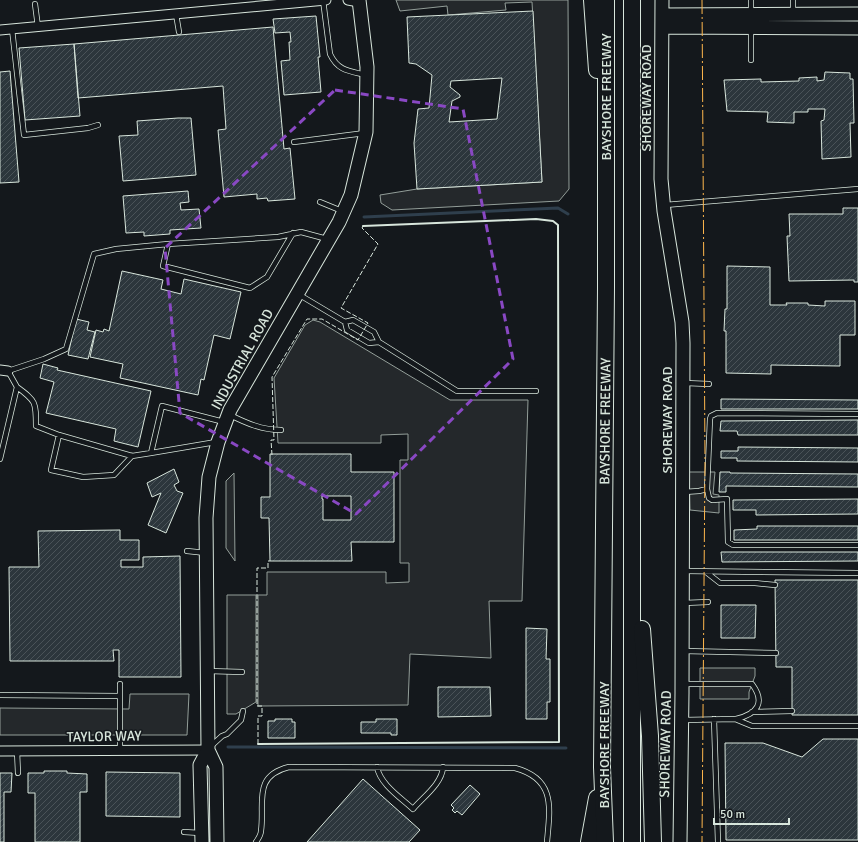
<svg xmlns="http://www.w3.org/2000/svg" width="858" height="842" viewBox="0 0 858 842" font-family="Signika,sans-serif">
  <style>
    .parking { fill: #24282b; stroke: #939e99 }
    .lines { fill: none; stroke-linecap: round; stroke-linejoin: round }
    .stream { stroke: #2f3f4d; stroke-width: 3 }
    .building { fill: url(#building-hatch); stroke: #d8e6dc; fill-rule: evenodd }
    .lane-casing { stroke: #d8e6dc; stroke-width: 6 }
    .street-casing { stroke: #d8e6dc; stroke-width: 11 }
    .secondary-casing { stroke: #d8e6dc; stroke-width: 15 }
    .highway-casing { stroke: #d8e6dc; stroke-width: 18 }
    .lane { stroke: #14181c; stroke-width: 4.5 }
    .street { stroke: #14181c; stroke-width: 9 }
    .secondary { stroke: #14181c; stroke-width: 13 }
    .highway { stroke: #14181c; stroke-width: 16 }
    .fence { stroke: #d8e6dc; stroke-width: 1; stroke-dasharray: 5 2; stroke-linecap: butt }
    .wall { stroke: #d8e6dc; stroke-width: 2 }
    .power { stroke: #ffb74d; stroke-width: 1; stroke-dasharray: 14 3 2 3; stroke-linecap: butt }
    .marked { fill: none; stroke: #8948c3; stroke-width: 3; stroke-dasharray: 8 5; stroke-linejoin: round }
    .labels { text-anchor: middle; stroke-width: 3; stroke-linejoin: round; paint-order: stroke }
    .street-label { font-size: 14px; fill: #d8e6dc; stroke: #14181c }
  </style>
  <defs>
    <pattern id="building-hatch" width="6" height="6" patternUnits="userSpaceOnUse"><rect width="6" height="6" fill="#2c363c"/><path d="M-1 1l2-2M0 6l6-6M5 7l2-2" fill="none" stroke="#4a5358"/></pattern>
  </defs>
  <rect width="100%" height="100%" fill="#14181c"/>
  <path class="parking" d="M396,0H568L569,189L559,201L392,210L381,203L380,195L417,189L542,182L532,2L505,3L506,10L448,15L447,6L400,11Z
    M313,320L320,322L450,400H528L522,601H489L491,658L410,654L408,705L258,706V595H267V572H386V583L409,582V563H400V460H408V434L381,435V443H278L274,378L305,325Z
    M689,472H715L713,494L719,495V513L690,510Z
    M234,473L235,561L226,548V481Z
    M227,595H256V702L236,714H227Z
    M700,668H755V676L749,692V699H700Z
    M130,694H189L187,735H0V708L129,709Z"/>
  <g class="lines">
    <path class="stream" d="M364,217L558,208L568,214
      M228,747L566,748"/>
  </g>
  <path class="building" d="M533,11L542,182L417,189L414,143L418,109L429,108L432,75L416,64L409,63L407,17ZM502,78L497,119L449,122L452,101L460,97V95L450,87L451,81Z
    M316,16L320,57H318L321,92L284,95L281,61L290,60L289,42H291L290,32L275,33L273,19Z
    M273,27L284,149L290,148L295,199L268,201L267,198L257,199V194L224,197L218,130L226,129L223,86L78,98L74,44Z
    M74,44L80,116L25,120L19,48Z
    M10,71L19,182L0,183V72Z
    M825,72L850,73V79H853L854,123H850L851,157L822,159L821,121L824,120L825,109H808V112H794V123L767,122L768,112L727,111L724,80L761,79V82L799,81V78L817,77V81L824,80Z
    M178,118H191L196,175L123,181L119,136L138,135L137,121Z
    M188,191L189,202L180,203L181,210L199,209L201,228L170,230V234L144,236V232L126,233L123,196Z
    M843,208H858V282H854V280L789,281L787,236H790L789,214H843Z
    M727,266L770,267V305H787L786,303H808V305L825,306V301H855V335H840V366L771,365V374L726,373V331H724L725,309H727Z
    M122,271L163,280L161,289L181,294L184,279L241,292L230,339L214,335L204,380L201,379L198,395L120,378L123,364L90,357L96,330L103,332L104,329L109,331Z
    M76,319L89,322L87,330L95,332L88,359L68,355Z
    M43,364L58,368L57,370L151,391L138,447L114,441L116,429L46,413L54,382L40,378Z
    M721,399L858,400V409H721Z
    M858,420V435H738L737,431H720L721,421Z
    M738,447L858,448V462L737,461V458H721V451H738Z
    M270,454H351V472H394V542H351L352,561H270L269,518H261V497H270ZM322,496H351V520H323V499H322Z
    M174,469L179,482L174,485L177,491L183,493L166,533L148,525L161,493L152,497L147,483Z
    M720,472H730V473L858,474V487L726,486V492H719Z
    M858,499V514L756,515V510H733V500Z
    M757,526H858V540H734V530L757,529Z
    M120,530V540H139V560H121V567H143V557L180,556L181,677H119V650H113L114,661H10L9,567H39L38,531Z
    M721,552H858V561L722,562Z
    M775,580H858V715H792V667H776Z
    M721,605H756L755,638H721Z
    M526,628L547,629L546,659H550V702H547V719H526Z
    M438,687H490L491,716L438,717Z
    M275,719H292V722H295V738H268V721H275Z
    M376,719H397V735H391V733H361V722H376Z
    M823,739H858V840H726L725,743H763L802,757Z
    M44,771H67V773L87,774V792H80V842H35V793H28V773H44Z
    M106,772L180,773V817L106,816Z
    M0,773H12L11,792H4V842H0Z
    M363,779L420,830L409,842H307Z
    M470,785L480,794L462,815L457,811L455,813L452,810L454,808L451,805Z"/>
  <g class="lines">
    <g class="lane-casing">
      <path id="lane" d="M323,0L330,54C338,71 349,71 366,75
        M751,0V14
        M35,4L38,27
        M793,12V0
        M176,14L179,32
        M12,29L24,135L88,128L98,125
        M751,60V28
        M294,142L365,133
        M320,202L342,211
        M665,205L858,189
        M293,233L267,277L250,288L163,266L168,244L278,237L301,232L327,239
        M298,294L345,322
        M379,342L369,343L347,330L345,322L353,320L374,332L379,342L457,391H536
        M685,383L709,384
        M17,387C36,401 36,402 36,426L59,435
        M858,414L717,413L711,416L710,419L707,489L709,498L712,500L727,499L728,542L733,545H858
        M230,415C246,423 262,430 281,430
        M216,442L151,453L162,406L224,422
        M132,456L114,475L83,477L51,470L59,435L132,456L151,453
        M0,459L17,387L8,371L44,359L66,349L94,254L116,249L168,244
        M684,492L699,491L707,489
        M187,551L206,553
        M684,571L858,573
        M706,572L720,583H755L775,585
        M684,603L708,602
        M683,651L776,653
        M208,671L242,672
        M120,684V750
        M684,684H752C766,703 757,714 736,719
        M0,695L120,696
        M752,712L792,711
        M714,719L718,842
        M683,720L735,719L752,726H858
        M210,747L222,736L227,734L241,720L243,711
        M17,751L18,773
        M377,767C380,784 400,797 413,809C423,797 442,784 443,767
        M184,832L200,833
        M256,842C258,839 261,835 261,831C265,803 252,776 289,767L515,768C556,779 550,808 547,842"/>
    </g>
    <g class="street-casing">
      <path id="street" d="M348,0L359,2
        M0,30L326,0
        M0,370L8,371
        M0,751L208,750"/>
    </g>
    <g class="secondary-casing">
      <path id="secondary" d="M662,0L661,179L664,211L682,322L683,343L682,693L680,842
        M662,15L858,14
        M663,27L858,28
        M202,842L200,765L208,750
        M217,842L216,767L208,750L206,518L209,477L218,442L230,410L339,222L351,195L366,132L367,67L359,0"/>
    </g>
    <g class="highway-casing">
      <g id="highway">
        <path d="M592,0L597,70"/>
        <path d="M632,0V842"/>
        <path d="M642,629L650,736L653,842"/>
        <path d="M589,842L597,798"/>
        <path id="s1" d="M605,842L602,767L606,288V0"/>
      </g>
    </g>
    <use href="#lane" class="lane"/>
    <use href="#street" class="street"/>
    <use href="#secondary" class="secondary"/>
    <use href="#highway" class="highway"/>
    <path class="fence" d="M272,455L271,440H274L272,377L307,319H322L358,340L368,323L341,308L378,244L362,228L363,226
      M258,744V716H262V706H257V568H268V561H270"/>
    <path class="wall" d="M258,744L559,742L558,225L553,221L536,219L363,226"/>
    <path class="power" d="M702,0L705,457L702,842"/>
  </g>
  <path class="marked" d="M335,90L463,109L513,359L356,514L180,413L165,248Z"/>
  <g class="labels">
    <g class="street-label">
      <text transform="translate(606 97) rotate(-90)" y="5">BAYSHORE FREEWAY</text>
      <text transform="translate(646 98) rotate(-90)" y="5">SHOREWAY ROAD</text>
      <text transform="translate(242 359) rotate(-61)" y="5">INDUSTRIAL ROAD</text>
      <text transform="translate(667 420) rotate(-90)" y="5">SHOREWAY ROAD</text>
      <text dy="5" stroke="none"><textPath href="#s1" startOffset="421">BAYSHORE FREEWAY</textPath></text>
      <text transform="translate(104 736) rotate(-1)" y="5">TAYLOR WAY</text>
      <text transform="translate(665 744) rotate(-89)" y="5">SHOREWAY ROAD</text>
      <text transform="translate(604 745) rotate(-90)" y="5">BAYSHORE FREEWAY</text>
    </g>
  </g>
  <path d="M714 818v6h75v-6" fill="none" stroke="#d8e6dc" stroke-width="2"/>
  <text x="720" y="818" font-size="12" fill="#d8e6dc" stroke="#14181c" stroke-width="3" paint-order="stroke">50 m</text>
</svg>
